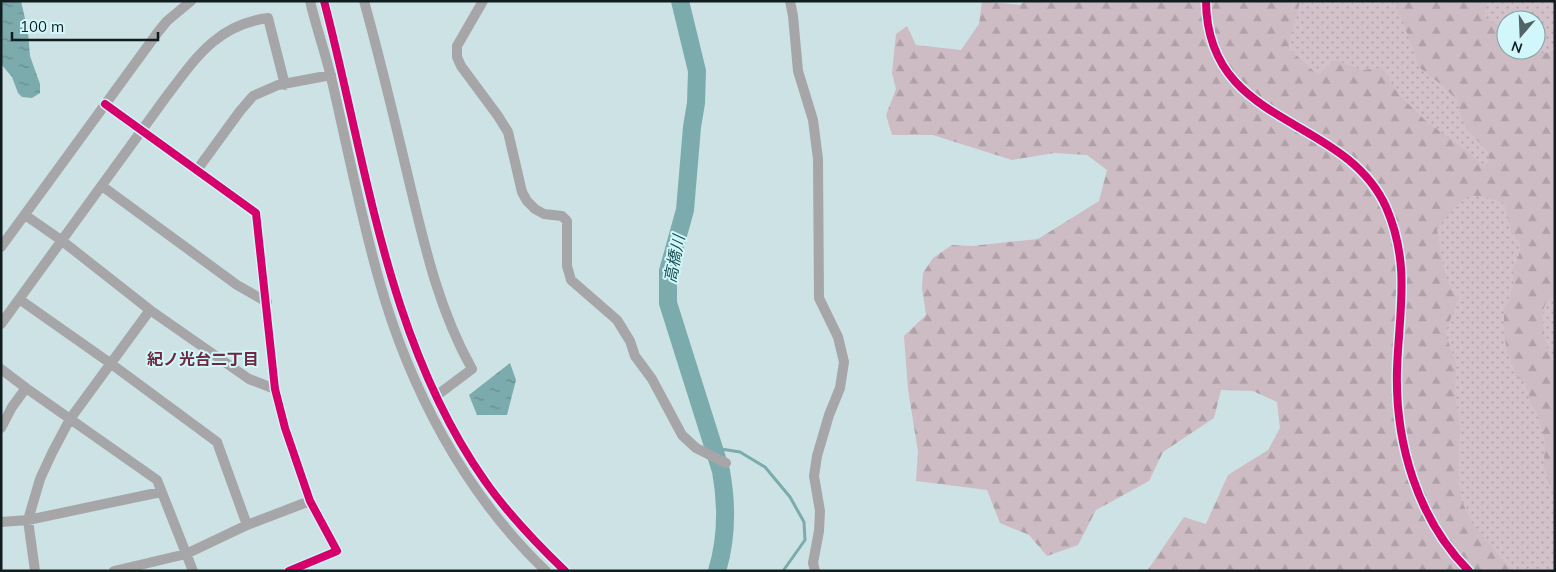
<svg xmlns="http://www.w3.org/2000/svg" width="1556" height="572" viewBox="0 0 1556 572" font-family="Mulish,'Noto Sans JP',sans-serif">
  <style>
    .grass { fill: url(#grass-dots); fill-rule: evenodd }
    .forest { fill: url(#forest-firs) }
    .water { fill: url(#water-ripples) }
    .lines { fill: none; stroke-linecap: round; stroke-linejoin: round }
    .stream { stroke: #7cabae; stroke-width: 3 }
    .river { stroke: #7cabae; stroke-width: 18 }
    .minor { stroke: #a6a6a8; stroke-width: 10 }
    .cycleway-casing { stroke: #d1f7fa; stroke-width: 11 }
    .cycleway { stroke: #d6006c; stroke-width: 8 }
    .labels { text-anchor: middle; stroke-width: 4; stroke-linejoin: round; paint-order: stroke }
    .water-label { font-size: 16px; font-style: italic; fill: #1c5054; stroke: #d1f7fa }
    .neighbourhood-label { font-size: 16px; font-weight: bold; fill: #6d293f; stroke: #d1f7fa }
  </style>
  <defs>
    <pattern id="grass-dots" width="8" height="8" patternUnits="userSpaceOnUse" patternTransform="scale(1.25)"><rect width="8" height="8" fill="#d2c1c8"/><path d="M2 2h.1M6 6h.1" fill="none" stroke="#b3a5ac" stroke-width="1.8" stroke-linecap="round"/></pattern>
    <pattern id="forest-firs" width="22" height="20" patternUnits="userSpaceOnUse" patternTransform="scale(1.25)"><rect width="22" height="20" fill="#cdbcc3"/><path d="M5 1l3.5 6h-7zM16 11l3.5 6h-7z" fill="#afa1a7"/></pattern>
    <pattern id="water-ripples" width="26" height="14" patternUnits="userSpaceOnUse" patternTransform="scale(1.25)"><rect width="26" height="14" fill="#7cabae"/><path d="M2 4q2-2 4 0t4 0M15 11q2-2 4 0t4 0" fill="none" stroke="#648b8d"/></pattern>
  </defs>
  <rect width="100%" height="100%" fill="#cde2e4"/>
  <path class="grass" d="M1211,1H1555V571H1477ZM1506,20H1536V50H1506Z"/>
  <path class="forest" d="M982,1L1020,5L1025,1H1300L1288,48L1318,75L1335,60L1362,70L1382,68L1400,96L1426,121L1472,155L1482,166L1489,162L1488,152L1471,134L1461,118L1458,101L1443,86L1420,68L1395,1H1487L1484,17L1506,30V50H1536L1540,53L1555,52V294C1552,297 1548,300 1546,303C1538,316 1546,351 1555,363V499L1544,466L1545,440L1537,413L1532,406L1525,383L1515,375L1513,365L1507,351L1504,332V308L1509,302L1513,288V269L1518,259L1520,250V242L1510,230V226L1504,203C1494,200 1478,193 1468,197C1458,201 1444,221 1437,229C1439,242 1445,282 1453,292C1454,295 1457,296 1459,297L1445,333L1456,363L1455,393L1460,427L1458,477L1462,502L1473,524L1512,571H1147L1184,517L1206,524L1228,475L1268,450L1280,428L1277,402L1253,391L1221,390L1214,418L1163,452L1149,481L1096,510L1078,545L1047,556L1029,535L1000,523L987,490L916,481L918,452L908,389L904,336L926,315L922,288L923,273L933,258L952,245L972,246L1038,239L1099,201L1107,170L1087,155L1054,153L1012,160L933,135H892L886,115L896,89L892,73L896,34L907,26L916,45L961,50L979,24Z"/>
  <path class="water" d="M1,1H21L28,32L30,56L40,84V93L32,98L22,97L18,93L12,77L1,64Z
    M510,363L516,380L507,415H477L469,395Z"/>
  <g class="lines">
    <path class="stream" d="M715,448L740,452L765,467L790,497L804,522L805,540L783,571"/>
    <path class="river" d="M680,1L697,71L696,103L692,127L685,210L668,271V303L721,471C727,504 727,538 717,571"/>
    <path class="minor" d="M310,1C316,27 325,52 331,77C347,145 360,213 379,280C409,387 464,493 546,571
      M324,1C367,164 386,340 485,481C508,514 536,543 565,571
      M364,1C379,55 392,109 405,164C422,234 436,305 472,369L436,396
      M483,1L457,46V57L461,66L498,116L508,132L522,192L527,201L535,209L544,214L562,216L567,221V266L571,280L617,320L630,341L635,356L652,379L682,435L696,448L726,463
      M790,1L793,16L798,71L813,120L818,159L819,298L838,337L844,362L840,388L829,415L817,456L814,476L820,511L819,531L813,563L815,571
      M1206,1C1207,128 1344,114 1386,207C1411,264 1399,311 1397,370C1395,442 1417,519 1469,571
      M105,104L256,213L275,389L285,428L310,501L337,551L289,571
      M197,170L240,111L253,96L278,85L331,75
      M102,186L237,285L267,302
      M25,215L61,240L150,310L249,379L275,389
      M1,247L158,32L167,21L191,1
      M19,299L110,363L217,442L247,525
      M1,324L166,97C195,59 216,25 268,18L285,85
      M1,369L26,388L157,480L193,571
      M1,428L12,407L26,388
      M1,522L28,520L161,492
      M35,571L28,520L40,479L52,453L70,419L150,310
      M114,571L186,554L247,525L310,501"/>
    <g class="cycleway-casing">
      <path id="cycleway" d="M324,1C367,164 386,340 485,481C508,514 536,543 565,571
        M1206,1C1207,128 1344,114 1386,207C1411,264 1399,311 1397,370C1395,442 1417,519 1469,571
        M105,104L256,213L275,389L285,428L310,501L337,551L289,571"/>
    </g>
    <use href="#cycleway" class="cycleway"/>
  </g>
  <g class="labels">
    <g class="water-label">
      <text transform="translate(674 259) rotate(-79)" y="6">高橋川</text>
    </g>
    <g class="neighbourhood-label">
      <text x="203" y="365">紀ノ光台二丁目</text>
    </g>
  </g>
  <rect width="1556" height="572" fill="none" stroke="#101e20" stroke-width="5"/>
  <g transform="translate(1521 35) rotate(199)"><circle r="24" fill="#d1f7fa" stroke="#84a0a3"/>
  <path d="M0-4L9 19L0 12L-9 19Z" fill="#526365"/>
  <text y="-8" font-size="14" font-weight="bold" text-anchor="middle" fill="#101e20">N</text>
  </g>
  <path d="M12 32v8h146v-8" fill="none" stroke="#101e20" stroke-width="2.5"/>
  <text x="20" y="32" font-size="15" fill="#101e20" stroke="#d1f7fa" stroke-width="4" paint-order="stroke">100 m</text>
</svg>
